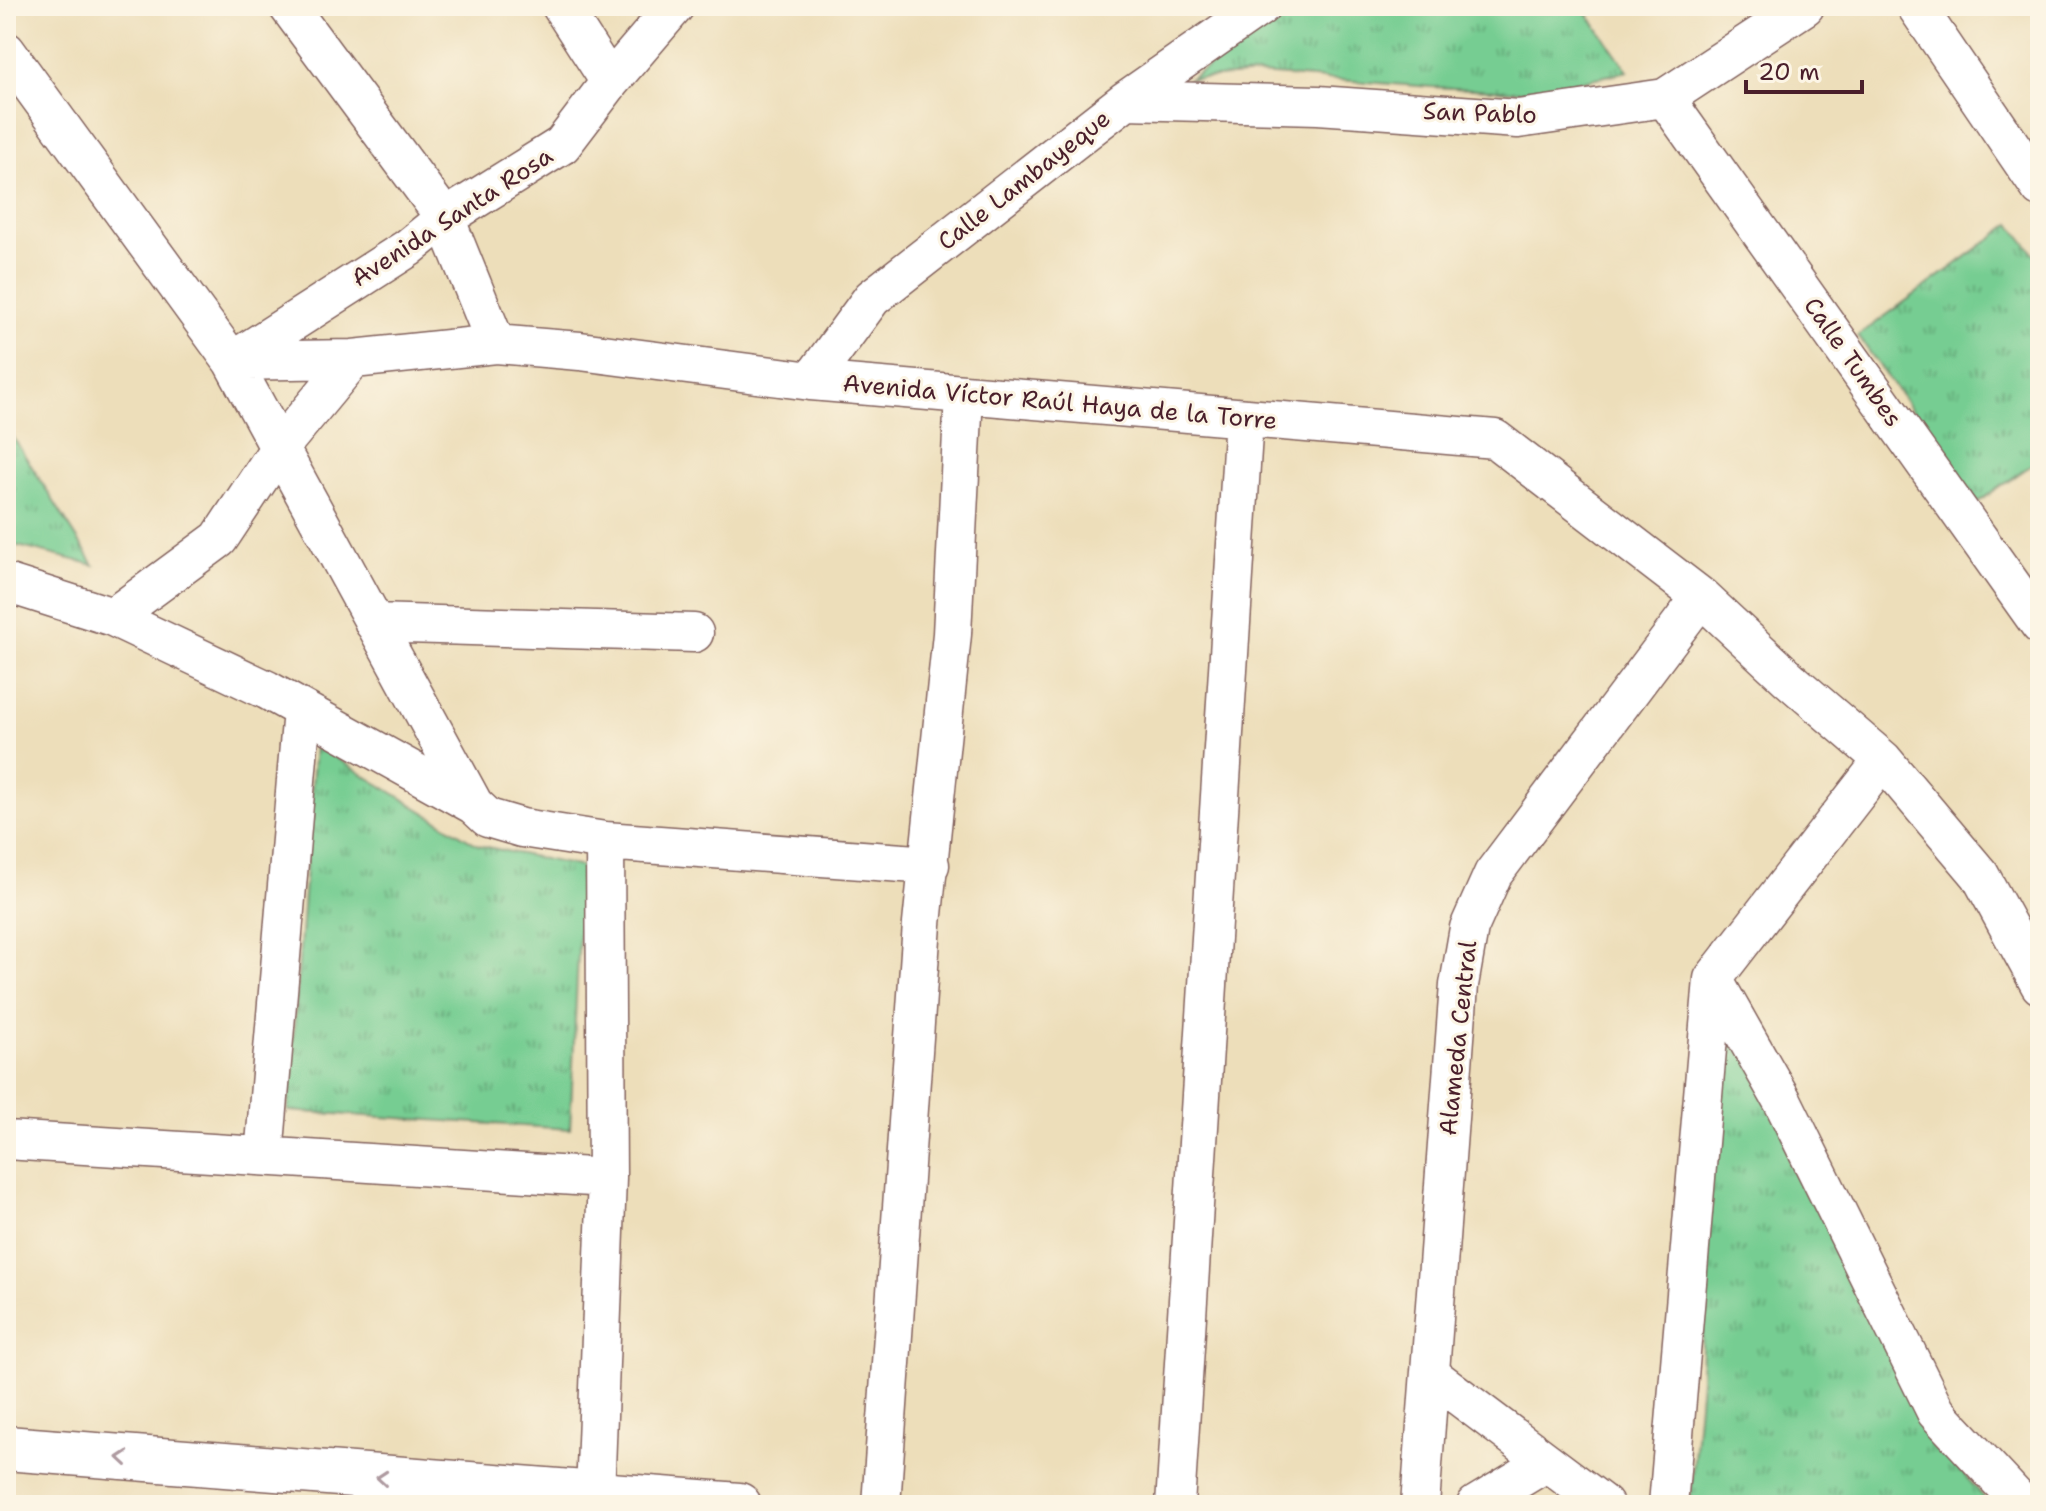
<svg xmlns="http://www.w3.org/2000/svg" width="2046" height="1511" viewBox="0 0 2046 1511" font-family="'Shantell Sans',sans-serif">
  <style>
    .park { fill: url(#park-tufts); stroke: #60765e; stroke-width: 2 }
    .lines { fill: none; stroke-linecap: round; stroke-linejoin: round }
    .minor-casing { stroke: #83625d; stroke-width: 41 }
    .secondary-casing { stroke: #83625d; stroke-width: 47 }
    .minor { stroke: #fff; stroke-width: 38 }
    .secondary { stroke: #fff; stroke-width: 44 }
    .oneway { stroke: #ae9aa0 }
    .labels { text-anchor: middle; stroke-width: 6; stroke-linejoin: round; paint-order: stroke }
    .street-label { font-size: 24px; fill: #4a1f2b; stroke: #fcf5e5 }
  </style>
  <defs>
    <pattern id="park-tufts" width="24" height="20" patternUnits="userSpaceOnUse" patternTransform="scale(2)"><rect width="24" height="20" fill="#76cd92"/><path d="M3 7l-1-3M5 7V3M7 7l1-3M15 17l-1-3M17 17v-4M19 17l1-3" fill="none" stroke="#63a677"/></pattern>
  </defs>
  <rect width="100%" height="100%" fill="#fcf5e5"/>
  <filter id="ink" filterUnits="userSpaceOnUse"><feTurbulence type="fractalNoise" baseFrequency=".0125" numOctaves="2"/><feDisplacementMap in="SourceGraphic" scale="16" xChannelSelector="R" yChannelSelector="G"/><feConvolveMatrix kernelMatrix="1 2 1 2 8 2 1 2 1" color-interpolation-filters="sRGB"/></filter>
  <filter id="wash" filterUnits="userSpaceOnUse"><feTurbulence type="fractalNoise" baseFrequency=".006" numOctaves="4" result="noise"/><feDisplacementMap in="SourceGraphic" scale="32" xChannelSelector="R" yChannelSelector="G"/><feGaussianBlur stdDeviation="1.8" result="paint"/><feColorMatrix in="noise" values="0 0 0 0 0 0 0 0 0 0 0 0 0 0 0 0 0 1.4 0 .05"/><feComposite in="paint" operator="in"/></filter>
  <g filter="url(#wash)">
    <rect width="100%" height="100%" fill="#eddeba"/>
    <path class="park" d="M1300,6H1582L1628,71L1533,92L1432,87L1259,74L1189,79Z
      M2011,224L2040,261V459L1978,502L1858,336Z
      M6,426L94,565L6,543Z
      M315,745L478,845L582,867L570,1129L288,1111Z
      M1713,979L1921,1426L1991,1505H1690L1701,1380Z"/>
  </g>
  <g filter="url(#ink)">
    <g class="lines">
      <g class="minor-casing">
        <path id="minor" d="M288,6L445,218L496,344
          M561,6L610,82
          M1916,6L2040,188
          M6,51L232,361L474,805
          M1665,98L2040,625
          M1126,100L1318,105L1518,119L1665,98L1805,6
          M232,361L353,359L496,344L580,351L811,381L1495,439L1701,597L1789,679L1883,760L1980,875L2040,985
          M232,361L408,248L445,218L562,145L610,82L675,6
          M811,381L872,298L1126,100L1261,6
          M6,583L113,617L267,690L474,805L488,818L522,828L605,841L930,865
          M113,617L219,539L280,447L353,359
          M374,623L694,633
          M1713,979L1783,1102L1936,1412L2023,1505
          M6,1140L607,1178
          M264,1156L302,710
          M1431,1375L1604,1505
          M595,1495L607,1178L605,841
          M881,1505L922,924L952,634L964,394
          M1175,1505L1244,418
          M1420,1505L1459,985L1469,928L1493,874L1701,597
          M1476,1505L1547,1462
          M1668,1505L1713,979L1883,760"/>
      </g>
      <g class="secondary-casing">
        <path id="secondary" d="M6,1448L739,1505"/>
      </g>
      <use href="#minor" class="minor"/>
      <use href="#secondary" class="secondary"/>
    </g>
    <defs><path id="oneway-chevron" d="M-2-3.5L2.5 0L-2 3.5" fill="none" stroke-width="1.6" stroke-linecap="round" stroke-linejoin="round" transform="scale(2)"/></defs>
    <g class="oneway">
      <use href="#oneway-chevron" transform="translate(123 1458) rotate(-175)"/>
      <use href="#oneway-chevron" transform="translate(382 1478) rotate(-175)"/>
    </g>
  </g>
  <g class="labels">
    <g class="street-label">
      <text transform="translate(1480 113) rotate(2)" y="8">San Pablo</text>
      <text transform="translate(1024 180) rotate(-38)" y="8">Calle Lambayeque</text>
      <text transform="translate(452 217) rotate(-33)" y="8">Avenida Santa Rosa</text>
      <text transform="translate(1853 362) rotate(55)" y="8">Calle Tumbes</text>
      <text transform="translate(1060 402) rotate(5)" y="8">Avenida Víctor Raúl Haya de la Torre</text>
      <text transform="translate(1458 1038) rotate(-84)" y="8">Alameda Central</text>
    </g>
  </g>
  <rect width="2046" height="1511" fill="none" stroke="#fcf5e5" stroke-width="32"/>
  <path d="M1746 80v12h116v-12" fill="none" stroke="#4a1f2b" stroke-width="4"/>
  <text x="1758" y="80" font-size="24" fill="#4a1f2b" stroke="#fcf5e5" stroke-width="6" paint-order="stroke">20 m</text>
</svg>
